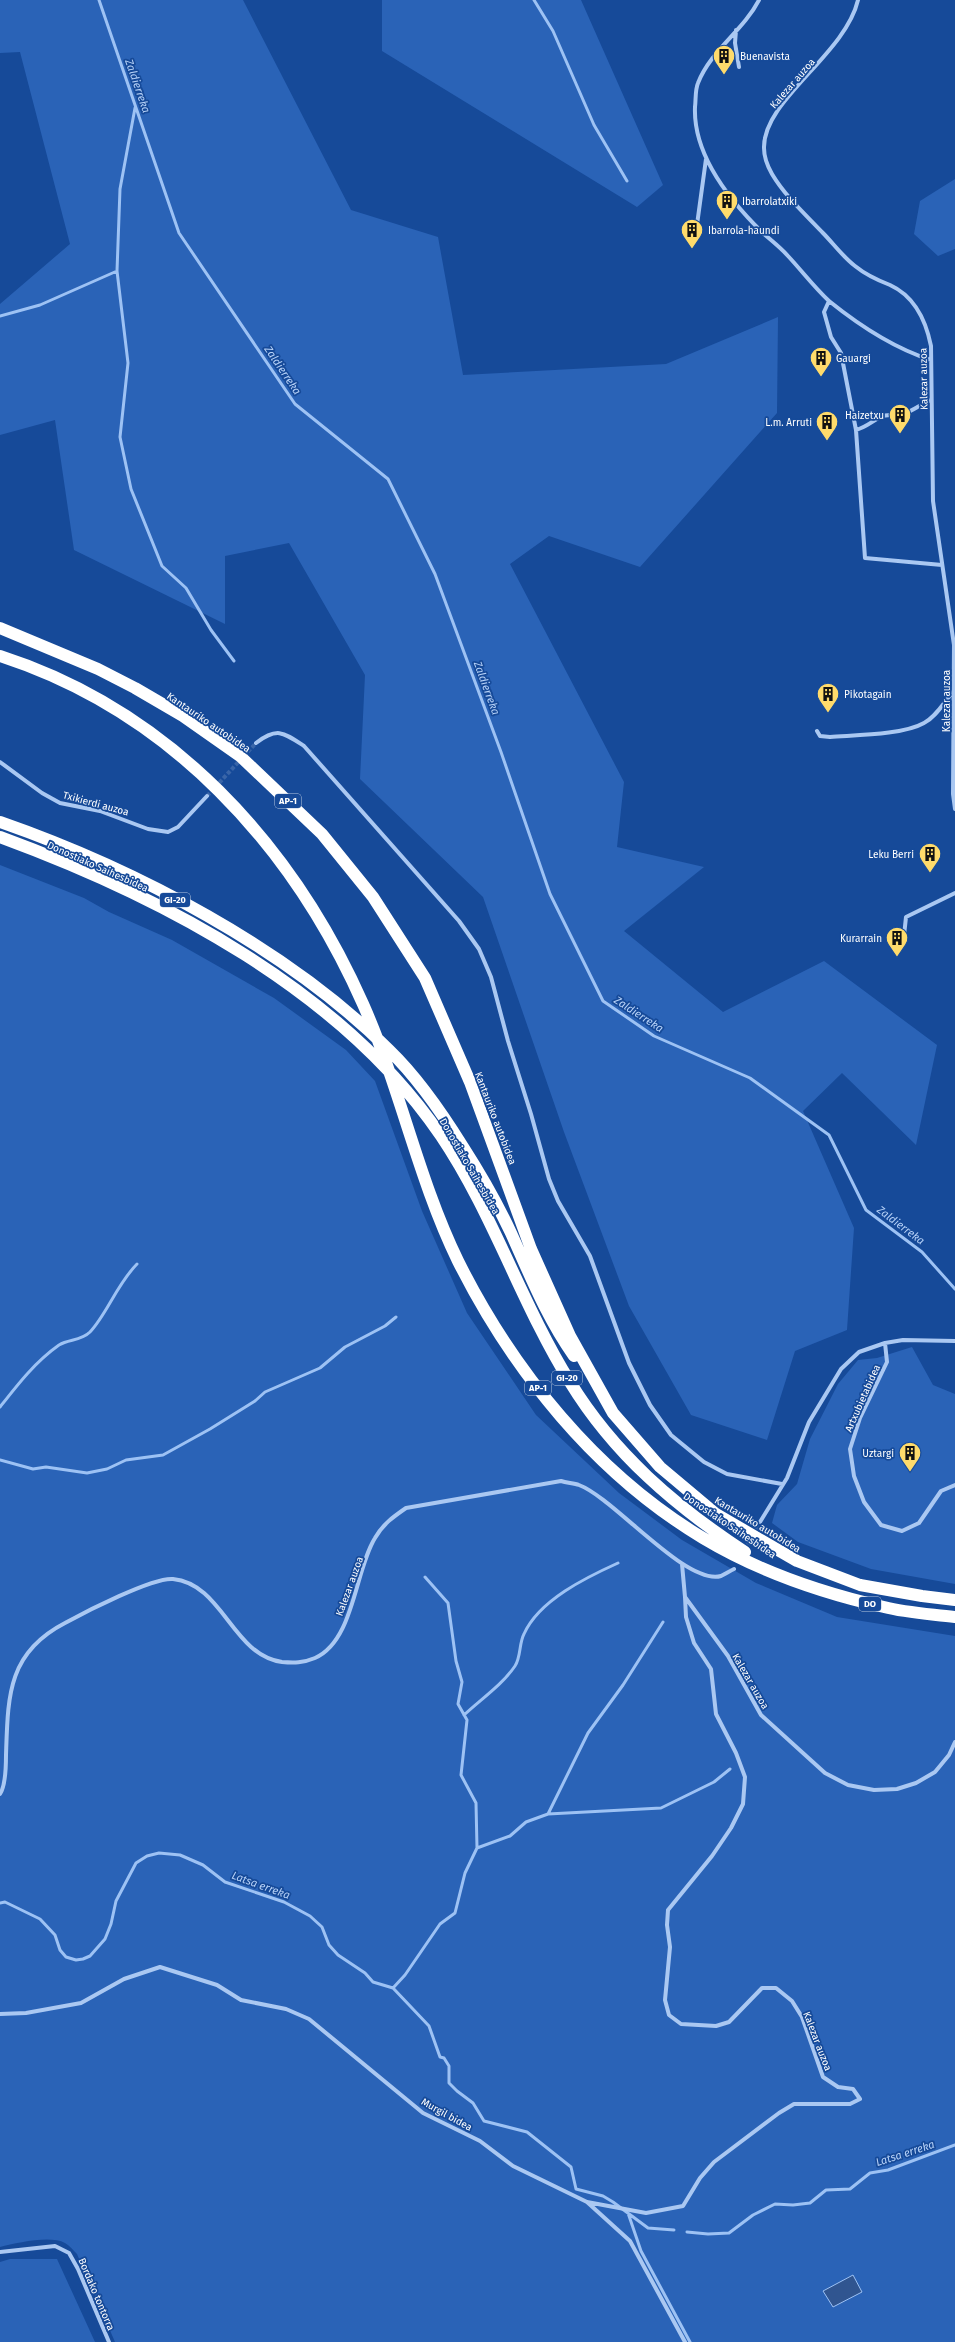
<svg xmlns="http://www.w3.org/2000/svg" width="955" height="2342" viewBox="0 0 955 2342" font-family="'Fira Sans',sans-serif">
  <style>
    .green { fill: #2a63b7 }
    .water { fill: #305590; stroke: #9dc2f4 }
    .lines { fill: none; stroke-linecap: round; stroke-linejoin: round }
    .stream { stroke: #9dc2f4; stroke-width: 3 }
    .minor-tunnel { stroke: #3965a8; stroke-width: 4; stroke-dasharray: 4 2; stroke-linecap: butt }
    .minor { stroke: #aac8f2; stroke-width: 4 }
    .motorway { stroke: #fff; stroke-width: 12 }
    .labels { text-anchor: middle; stroke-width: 3.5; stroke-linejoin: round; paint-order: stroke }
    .shield { fill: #164a99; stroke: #b9c9e0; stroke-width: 1 }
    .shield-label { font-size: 9px; font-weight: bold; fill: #fff }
    .poi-label { font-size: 10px; fill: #fff; stroke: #164a99; text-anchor: start }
    .street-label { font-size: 10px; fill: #fff; stroke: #164a99 }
    .water-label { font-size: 11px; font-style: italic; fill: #b7d2f8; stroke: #164a99 }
  </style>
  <rect width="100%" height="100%" fill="#164a99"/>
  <path class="green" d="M0,0H243L351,210L438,237L463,375L666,364L778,317L777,413L640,567L549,536L510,564L624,782L617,847L704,867L624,931L723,1012L824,961L937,1045L916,1145L842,1073L803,1111L854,1228L847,1330L795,1351L767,1440L691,1415L629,1306L564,1132L483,897L360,779L365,675L289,543L225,556V624L74,550L55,420L0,435V304L70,244L20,52L0,53Z
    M382,0H581L663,185L637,207L382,51Z
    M955,179V249L938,256L914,234L920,201Z
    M0,865L84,898L109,912L172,940L274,998L346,1050L375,1081L422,1211L467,1313L536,1415L619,1493L682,1540L756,1583L837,1617L955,1636V2342H115L77,2254C74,2251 70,2246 65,2243C50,2235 17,2243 0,2247Z
    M912,1347L933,1385L955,1394V1584L871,1569L798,1542L772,1523L777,1505L797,1484L810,1439L838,1384L858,1360L877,1358Z
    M10,2259H57L95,2342H0V2262Z"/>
  <path class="water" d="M853,2275L862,2292L833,2307L823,2291Z"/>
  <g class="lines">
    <path class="stream" d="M99,0L179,233L295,404L388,479L435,574L501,752L550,894L603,1001L654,1036L750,1078L829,1135L866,1210L922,1252L955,1289
      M534,0L553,31L594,125L627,181
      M135,108L120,189L117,271L128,363L120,437L131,489L162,566L186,588L211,630L234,661
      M0,316L40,305L117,271
      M0,1407C18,1384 35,1362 59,1345C69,1339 81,1341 90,1332C107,1314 117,1284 137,1264
      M0,1460L33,1469L46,1467L87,1473L107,1469L126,1460L163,1455L210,1429L255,1401L265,1392L320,1368L345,1347L385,1326L396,1317
      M464,1715C481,1699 502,1685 515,1666C521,1657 519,1643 524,1634C539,1600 587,1577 618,1563
      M548,1814L588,1733L623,1685L663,1622
      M477,1848L510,1836L526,1822L548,1814L661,1808L714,1782L730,1769
      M0,1903L5,1902L40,1919L55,1935L60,1950L66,1957L76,1960L83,1959L90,1956L105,1939L111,1924L116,1901L136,1863L147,1856L159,1853L180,1855L203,1865L225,1882L284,1902L310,1916L322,1927L329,1945L338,1955L365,1973L373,1982L393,1988L429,2026L440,2057L444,2058L449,2066V2083L457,2091L473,2103L484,2121L527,2132L571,2167L576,2189L603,2196L613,2202L648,2228L674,2230
      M393,1988L405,1975L440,1924L455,1913L465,1873L477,1848L476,1803L461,1775L467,1720L458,1704L462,1682L456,1661L448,1603L425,1577
      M628,2213L641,2251L690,2342
      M687,2232L708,2234L729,2233L753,2215L775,2204L793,2205L810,2203L826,2190L850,2189L870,2173L888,2170L955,2145"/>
    <path class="minor-tunnel" d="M207,796L256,743
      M745,1550L760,1522"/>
    <path class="minor" d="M759,0C743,31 711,50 698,83C695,90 696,99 695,107C693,156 730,201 764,234C772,241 781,248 788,256C802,271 814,287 829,301L824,312L831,337L841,353L856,430L865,558L942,565
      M858,0C845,55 763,100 764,148C764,157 768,167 772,174C785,196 805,214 822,232C833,243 843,257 855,266C866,275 877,280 890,285C914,296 926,321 931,346L933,501L954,645L953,794L955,809
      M736,30L735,43L739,67
      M696,232L706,159
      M829,301C860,326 893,348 931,360
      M856,430C867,427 872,421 881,417C888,413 896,417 903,414C913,411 921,404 931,400
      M817,731L820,736L830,737C855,735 903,735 924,723C936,717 944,702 953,692
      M256,743C277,727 283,732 304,746L459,921L479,949L491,977L508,1041L531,1114L549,1179L558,1201L590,1256L629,1363L650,1405L671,1435L704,1462L727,1474L782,1484
      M0,762L42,793L60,803L100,811L148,829L168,832L178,827L207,796
      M903,945L906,917L955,893
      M885,1343L887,1362L860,1418L850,1449L854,1476L864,1502L881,1525L902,1531L919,1523L941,1491L955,1485
      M760,1522L787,1478L809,1422L841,1369L859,1352L885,1343L903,1340L955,1341
      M682,1564L685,1597L728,1656L761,1715L825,1773L848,1785L874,1790L897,1789L916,1783L935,1772L949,1755L955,1742
      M0,1794C6,1785 6,1766 6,1755C8,1697 7,1653 65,1623C85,1612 153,1577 173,1579C223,1584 232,1655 282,1662C294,1663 303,1663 315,1658C354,1641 355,1570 375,1538C383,1524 393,1517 406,1508L561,1481C567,1483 574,1483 579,1485C614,1498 686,1586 721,1576C725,1574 730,1571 734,1569
      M0,2014L26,2013L81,2003L124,1979L160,1967L217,1985L241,2000L286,2009L309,2019L423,2113L480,2141L513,2166L587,2202L630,2241L685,2342
      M587,2202L646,2213L683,2206L700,2178L714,2162L779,2113L794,2104H850L860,2099L853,2089L838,2087L823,2077L802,2017L792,2001L776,1988H762L729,2022L716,2026L681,2024L669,2015L665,2000L670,1947L667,1925L668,1910L712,1856L731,1828L743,1804L745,1777L736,1753L716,1714L711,1669L694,1643L686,1617L685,1597
      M0,2252L55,2246L69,2253L78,2269L109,2342"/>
    <path class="motorway" d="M0,628L98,669L135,688L183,716L240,756L322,834L373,897L425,978L470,1082L531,1249L570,1336L613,1413L660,1467L716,1514L797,1561L860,1585L922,1596L955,1600
      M0,656C170,711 292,844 363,1004C400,1087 418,1179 458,1261C513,1371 596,1474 703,1538C758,1571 822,1593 884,1607C907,1613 932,1614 955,1617
      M0,822C135,869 288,949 389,1050C418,1078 442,1113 463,1147C481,1175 497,1203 511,1233C530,1275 547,1318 574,1356
      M0,837C161,896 343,991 441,1136C493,1213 521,1303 570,1382C614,1454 675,1506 745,1552"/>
  </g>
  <defs>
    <g id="building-pin" transform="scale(1.15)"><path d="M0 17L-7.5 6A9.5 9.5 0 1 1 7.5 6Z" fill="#ffdb6b" stroke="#164a99"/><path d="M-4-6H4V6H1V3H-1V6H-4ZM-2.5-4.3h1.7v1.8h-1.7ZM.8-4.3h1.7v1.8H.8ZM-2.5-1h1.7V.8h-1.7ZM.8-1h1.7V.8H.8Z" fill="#111"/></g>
  </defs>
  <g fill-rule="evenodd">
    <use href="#building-pin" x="724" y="56"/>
    <use href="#building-pin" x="727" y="201"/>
    <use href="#building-pin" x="692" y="230"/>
    <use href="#building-pin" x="821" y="358"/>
    <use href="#building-pin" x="900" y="415"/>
    <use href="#building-pin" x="827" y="422"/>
    <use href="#building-pin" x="828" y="694"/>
    <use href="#building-pin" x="930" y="854"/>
    <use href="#building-pin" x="897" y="938"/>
    <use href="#building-pin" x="910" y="1453"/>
  </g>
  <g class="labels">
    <g class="shield">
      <rect x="275" y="794" width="26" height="14" rx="3"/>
      <rect x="160" y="893" width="30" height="14" rx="3"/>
      <rect x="552" y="1371" width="30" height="14" rx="3"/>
      <rect x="525" y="1381" width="26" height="14" rx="3"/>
      <rect x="859" y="1597" width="22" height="14" rx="3"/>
    </g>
    <g class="shield-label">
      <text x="288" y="804">AP-1</text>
      <text x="175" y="903">GI-20</text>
      <text x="567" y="1381">GI-20</text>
      <text x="538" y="1391">AP-1</text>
      <text x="870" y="1607">DO</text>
    </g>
    <g class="poi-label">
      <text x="740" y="60">Buenavista</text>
      <text x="742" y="205">Ibarrolatxiki</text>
      <text x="708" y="234">Ibarrola-haundi</text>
      <text x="836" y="362">Gauargi</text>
      <text x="884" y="419" text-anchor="end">Haizetxu</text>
      <text x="812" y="426" text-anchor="end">L.m. Arruti</text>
      <text x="844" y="698">Pikotagain</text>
      <text x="914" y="858" text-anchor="end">Leku Berri</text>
      <text x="882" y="942" text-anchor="end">Kurarrain</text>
      <text x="894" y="1457" text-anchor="end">Uztargi</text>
    </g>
    <g class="street-label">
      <text transform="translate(792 83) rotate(-49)" y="4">Kalezar auzoa</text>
      <text transform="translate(923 379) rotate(-91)" y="4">Kalezar auzoa</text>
      <text transform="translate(946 701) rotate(-90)" y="4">Kalezar auzoa</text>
      <text transform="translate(209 722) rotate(34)" y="4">Kantauriko autobidea</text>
      <text transform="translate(96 803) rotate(15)" y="4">Txikierdi auzoa</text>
      <text transform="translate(98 866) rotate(24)" y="4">Donostiako Saihesbidea</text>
      <text transform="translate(496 1118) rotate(69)" y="4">Kantauriko autobidea</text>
      <text transform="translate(470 1166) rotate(60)" y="4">Donostiako Saihesbidea</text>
      <text transform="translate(862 1398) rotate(-66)" y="4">Artxubietabidea</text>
      <text transform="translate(758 1524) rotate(31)" y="4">Kantauriko autobidea</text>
      <text transform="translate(730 1525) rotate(34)" y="4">Donostiako Saihesbidea</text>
      <text transform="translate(349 1586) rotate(-70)" y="4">Kalezar auzoa</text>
      <text transform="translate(751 1681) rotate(60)" y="4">Kalezar auzoa</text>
      <text transform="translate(818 2041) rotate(69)" y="4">Kalezar auzoa</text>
      <text transform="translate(447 2114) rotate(29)" y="4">Murgil bidea</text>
      <text transform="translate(97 2294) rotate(67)" y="4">Bordako tontorra</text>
    </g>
    <g class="water-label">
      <text transform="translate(138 86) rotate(71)" y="4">Zaldierreka</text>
      <text transform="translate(283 370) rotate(56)" y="4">Zaldierreka</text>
      <text transform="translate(487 688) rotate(70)" y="4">Zaldierreka</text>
      <text transform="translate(639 1014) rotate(33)" y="4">Zaldierreka</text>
      <text transform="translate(901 1225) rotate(37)" y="4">Zaldierreka</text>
      <text transform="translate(261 1885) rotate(20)" y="4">Latsa erreka</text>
      <text transform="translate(905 2153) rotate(-18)" y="4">Latsa erreka</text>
    </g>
  </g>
</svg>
